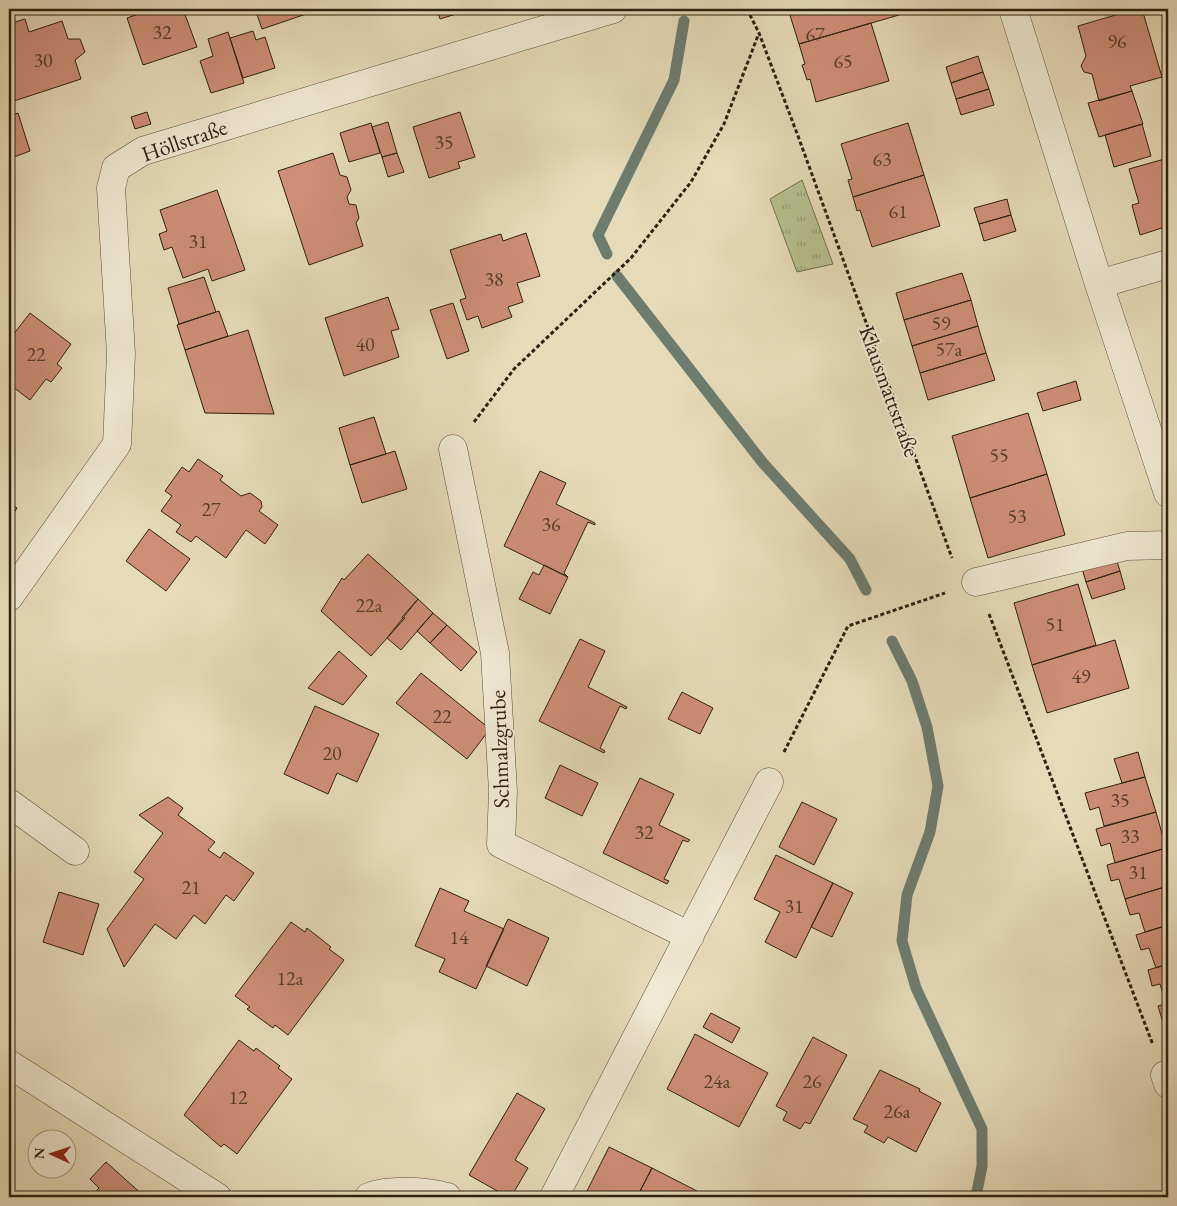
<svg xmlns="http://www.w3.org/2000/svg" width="1177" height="1206" viewBox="0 0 1177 1206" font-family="'EB Garamond',serif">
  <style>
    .grass { fill: url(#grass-tufts); stroke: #727050 }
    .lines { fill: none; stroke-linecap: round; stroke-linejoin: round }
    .stream { stroke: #6c7d70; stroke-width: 11 }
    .building { fill: #ce8e78; stroke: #2e2012 }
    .minor-casing { stroke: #5c4f3c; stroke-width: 29 }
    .path { stroke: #2e2012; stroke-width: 3; stroke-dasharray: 4 2.5; stroke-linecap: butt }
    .minor { stroke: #efe8d2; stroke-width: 28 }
    .labels { text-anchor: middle; stroke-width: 4; stroke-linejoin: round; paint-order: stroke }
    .number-label { font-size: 20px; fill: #563c2c }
    .street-label { font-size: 22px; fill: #2e2012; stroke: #efe8d2 }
  </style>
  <defs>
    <pattern id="grass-tufts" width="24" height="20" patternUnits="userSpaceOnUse" patternTransform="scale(1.25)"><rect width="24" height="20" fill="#b6c08f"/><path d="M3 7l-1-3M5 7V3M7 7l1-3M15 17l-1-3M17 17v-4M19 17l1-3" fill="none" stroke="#949c73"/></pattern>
  </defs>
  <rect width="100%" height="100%" fill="#e6dbb9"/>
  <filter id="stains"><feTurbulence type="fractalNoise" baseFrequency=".004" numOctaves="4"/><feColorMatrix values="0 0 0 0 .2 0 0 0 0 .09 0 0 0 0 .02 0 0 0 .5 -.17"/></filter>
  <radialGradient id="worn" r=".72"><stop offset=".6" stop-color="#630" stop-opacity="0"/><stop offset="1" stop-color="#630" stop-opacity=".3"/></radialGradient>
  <path class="grass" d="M802,180L833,264L797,272L770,199Z"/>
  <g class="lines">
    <path class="stream" d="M607,254L598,235L674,80L684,21
      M617,276L763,463L850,559L866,590
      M892,641L912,681L927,727L938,786L930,832L907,895L902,941L916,988L982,1129V1166L976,1197"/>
  </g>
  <path class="building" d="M153,9H183L197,47L143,65L127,18Z
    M255,9H317L318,10L262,29Z
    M437,9H454L456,14L440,19Z
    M454,9H473L456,14Z
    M788,9H897L899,15L799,44Z
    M1136,9H1142L1162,77L1130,86L1132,91L1099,101L1092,74L1084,72L1081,66L1086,56L1078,26Z
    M25,19L29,32L62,21L68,39H80L85,52L75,60L81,79L14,101L9,85V24Z
    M871,23L889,81L816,102L810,79L807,80L802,65L805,64L799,44Z
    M253,31L256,40L265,37L275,68L243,78L230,38Z
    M228,32L244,83L211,93L200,61L213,56L208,39Z
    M978,56L983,72L951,83L946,67Z
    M983,72L989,89L956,99L951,83Z
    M989,89L994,105L961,115L956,99Z
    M1132,91L1143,124L1099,137L1088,103Z
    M147,112L151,124L135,129L131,117Z
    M460,112L475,157L458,162L460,168L429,178L413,127Z
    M18,113L30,151L14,157L9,141V116Z
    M388,122L397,153L382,157L372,127Z
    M371,123L380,153L349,162L340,133Z
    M908,123L924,175L853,197L848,180L852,179L841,144Z
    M1142,124L1151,156L1114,167L1105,135Z
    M9,141L14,157L9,158Z
    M333,153L340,175L347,177L351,190L347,197L349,204L356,205L359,218L356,223L363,246L309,265L278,171Z
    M397,153L404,172L388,177L382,157Z
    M1168,158V226L1140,235L1132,205L1139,203L1129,169Z
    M924,175L940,226L872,247L860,210L857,211L853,197Z
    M217,190L245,270L212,281L208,269L183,278L172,247L164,250L159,234L167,231L160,210Z
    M1007,199L1011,215L979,224L974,208Z
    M1011,215L1016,231L984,241L979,224Z
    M526,233L540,276L517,283L523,302L508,307L512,317L482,328L478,316L467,320L460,300L466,298L450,250L501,234L503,241Z
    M962,273L971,300L904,320L896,293Z
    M204,277L216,312L179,324L168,288Z
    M388,297L399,329L391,331L399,357L344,376L325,318Z
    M971,300L978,326L912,346L904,320Z
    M453,303L469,351L447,359L430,310Z
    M219,311L228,336L185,350L177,325Z
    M30,313L71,344L57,364L62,368L51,382L46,379L30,400L9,384V340Z
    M978,326L986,353L920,373L912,346Z
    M248,330L274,414L205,413L185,350Z
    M986,353L995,380L928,400L920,373Z
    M1076,381L1081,400L1043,411L1037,393Z
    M1028,413L1047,474L970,498L952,436Z
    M374,417L386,454L350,465L339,428Z
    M395,451L407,489L362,503L350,465Z
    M198,459L223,476L220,480L241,496L250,493L261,501L262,507L259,511L278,525L265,544L246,530L226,558L196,536L191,542L176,532L181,525L161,511L172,496L165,491L182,467L189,472Z
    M540,471L566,483L556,504L595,523V525L588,522L564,573L568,577L504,546Z
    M1047,474L1065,535L988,558L970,498Z
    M9,502L17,508L9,520Z
    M149,529L190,559L166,591L126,561Z
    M368,554L418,599L402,617L405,618L371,656L321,611L342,578L344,580Z
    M1115,555L1120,571L1086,582L1081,565Z
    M544,565L568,577L550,614L519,599L533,572L539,575Z
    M1120,571L1125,589L1092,599L1086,582Z
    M1078,584L1096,645L1032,665L1014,603Z
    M418,599L433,613L401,650L387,638Z
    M433,613L447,625L430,643L417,631Z
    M447,625L477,652L461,671L430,643Z
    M580,639L605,651L588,687L627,707L626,709L620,706L600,748L605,751L604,753L539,721Z
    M1115,640L1129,688L1047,713L1032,665Z
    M339,651L367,676L343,705L308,688Z
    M421,673L490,729L467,759L396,703Z
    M682,692L713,708L700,734L668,719Z
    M315,706L379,734L357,782L337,773L328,794L284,774Z
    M1138,752L1145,777L1122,783L1114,759Z
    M560,765L598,783L582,816L545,798Z
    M1145,777L1156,812L1104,826L1099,807L1090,810L1085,793Z
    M640,778L674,794L659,825L690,840L688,842L683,840L664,879L669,881L667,884L603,853Z
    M168,797L183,808L178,815L215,842L208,850L220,858L224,852L254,873L234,901L226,895L205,924L194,915L176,939L155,924L124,967L107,929L144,879L134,872L163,833L139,815Z
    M802,802L837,819L814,865L779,847Z
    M1156,812L1166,848L1115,863L1110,843L1101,846L1096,829Z
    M1166,848L1168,856V886L1125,899L1119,879L1111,881L1107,865Z
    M776,855L833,883L796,958L765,942L780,912L754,899Z
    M833,883L853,893L832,937L811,927Z
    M1168,886V925L1145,932L1139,913L1130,915L1125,899Z
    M440,888L469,901L464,911L504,929L476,989L439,972L445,959L415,946Z
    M59,892L99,904L83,955L43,942Z
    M508,919L549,938L527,986L486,966Z
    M291,922L305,932L307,928L331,947L329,949L344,960L288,1035L275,1025L273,1028L247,1009L250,1007L235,996Z
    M1168,925V964L1156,968L1149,948L1141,950L1136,935Z
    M1168,964V1003L1166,1004L1160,984L1152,986L1148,970Z
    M1168,1003V1021L1163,1023L1158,1006Z
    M711,1013L740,1028L732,1043L703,1027Z
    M695,1034L768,1073L739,1127L667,1089Z
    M813,1037L847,1055L810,1124L805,1122L800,1129L783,1120L787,1112L776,1106Z
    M239,1040L254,1051L256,1048L280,1066L278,1068L292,1079L237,1154L224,1144L221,1147L184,1115Z
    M880,1070L920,1089L919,1091L941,1103L916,1152L888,1137L884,1143L864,1132L868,1126L853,1119Z
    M517,1093L545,1109L515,1160L528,1168L511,1197H508L469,1175Z
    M609,1147L652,1168L637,1197H584Z
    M106,1162L145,1197H91L99,1188L90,1179Z
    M652,1168L697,1191L694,1197H637Z"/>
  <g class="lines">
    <g class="minor-casing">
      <path id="minor" d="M1013,9L1099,284L1168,493
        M1099,284L1168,264
        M453,449L495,653L503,791L501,844L690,936
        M976,582L1127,546L1168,545
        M9,597L117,444L121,354L111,188L116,168L143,151L613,9
        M9,803L75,851
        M9,1064L217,1197
        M1165,1075L1168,1084
        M369,1197C388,1189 427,1191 447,1197
        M554,1197L769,782"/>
    </g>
    <path class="path" d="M747,9L759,33L798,136L952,558
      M474,422L514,369L631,258L691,182L724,124L759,33
      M989,614L1153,1045
      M784,752L848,626L945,593"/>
    <use href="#minor" class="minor"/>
  </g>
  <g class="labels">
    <g class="number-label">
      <text x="162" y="39">32</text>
      <text x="815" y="41">67</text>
      <text x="1117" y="48">96</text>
      <text x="43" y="67">30</text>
      <text x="843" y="68">65</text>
      <text x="444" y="149">35</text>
      <text x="882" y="166">63</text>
      <text x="898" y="218">61</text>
      <text x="198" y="248">31</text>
      <text x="494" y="286">38</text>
      <text x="941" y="330">59</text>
      <text x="365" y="351">40</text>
      <text x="949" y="356">57a</text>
      <text x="36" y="361">22</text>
      <text x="999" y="462">55</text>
      <text x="211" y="516">27</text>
      <text x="1017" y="523">53</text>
      <text x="551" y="531">36</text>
      <text x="369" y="612">22a</text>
      <text x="1055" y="631">51</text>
      <text x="1081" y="683">49</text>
      <text x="442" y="723">22</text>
      <text x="332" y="760">20</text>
      <text x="1120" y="807">35</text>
      <text x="644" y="839">32</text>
      <text x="1130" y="843">33</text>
      <text x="1138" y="879">31</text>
      <text x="191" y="894">21</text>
      <text x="794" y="913">31</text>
      <text x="459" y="944">14</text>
      <text x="290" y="985">12a</text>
      <text x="717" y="1088">24a</text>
      <text x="812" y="1088">26</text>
      <text x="238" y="1104">12</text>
      <text x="897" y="1118">26a</text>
    </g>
    <g class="street-label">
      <text transform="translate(184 140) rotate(-19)" y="8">Höllstraße</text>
      <text transform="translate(890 391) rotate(70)" y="8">Klausmattstraße</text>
      <text transform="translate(499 749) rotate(-92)" y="8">Schmalzgrube</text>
    </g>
  </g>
  <rect width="1177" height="1206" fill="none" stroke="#e6dbb9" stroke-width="30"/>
  <rect x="10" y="10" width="1157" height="1186" fill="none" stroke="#2e2012" stroke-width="2.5"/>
  <rect x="15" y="15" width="1147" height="1176" fill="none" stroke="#2e2012"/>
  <g transform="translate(52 1154) rotate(273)"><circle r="24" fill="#efe8d2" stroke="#a29885"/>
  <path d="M0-4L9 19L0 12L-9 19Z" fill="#8f2418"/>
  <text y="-8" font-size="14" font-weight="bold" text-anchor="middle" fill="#2e2012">N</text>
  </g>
  <rect width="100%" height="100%" filter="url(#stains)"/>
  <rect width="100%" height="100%" fill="url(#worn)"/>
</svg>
